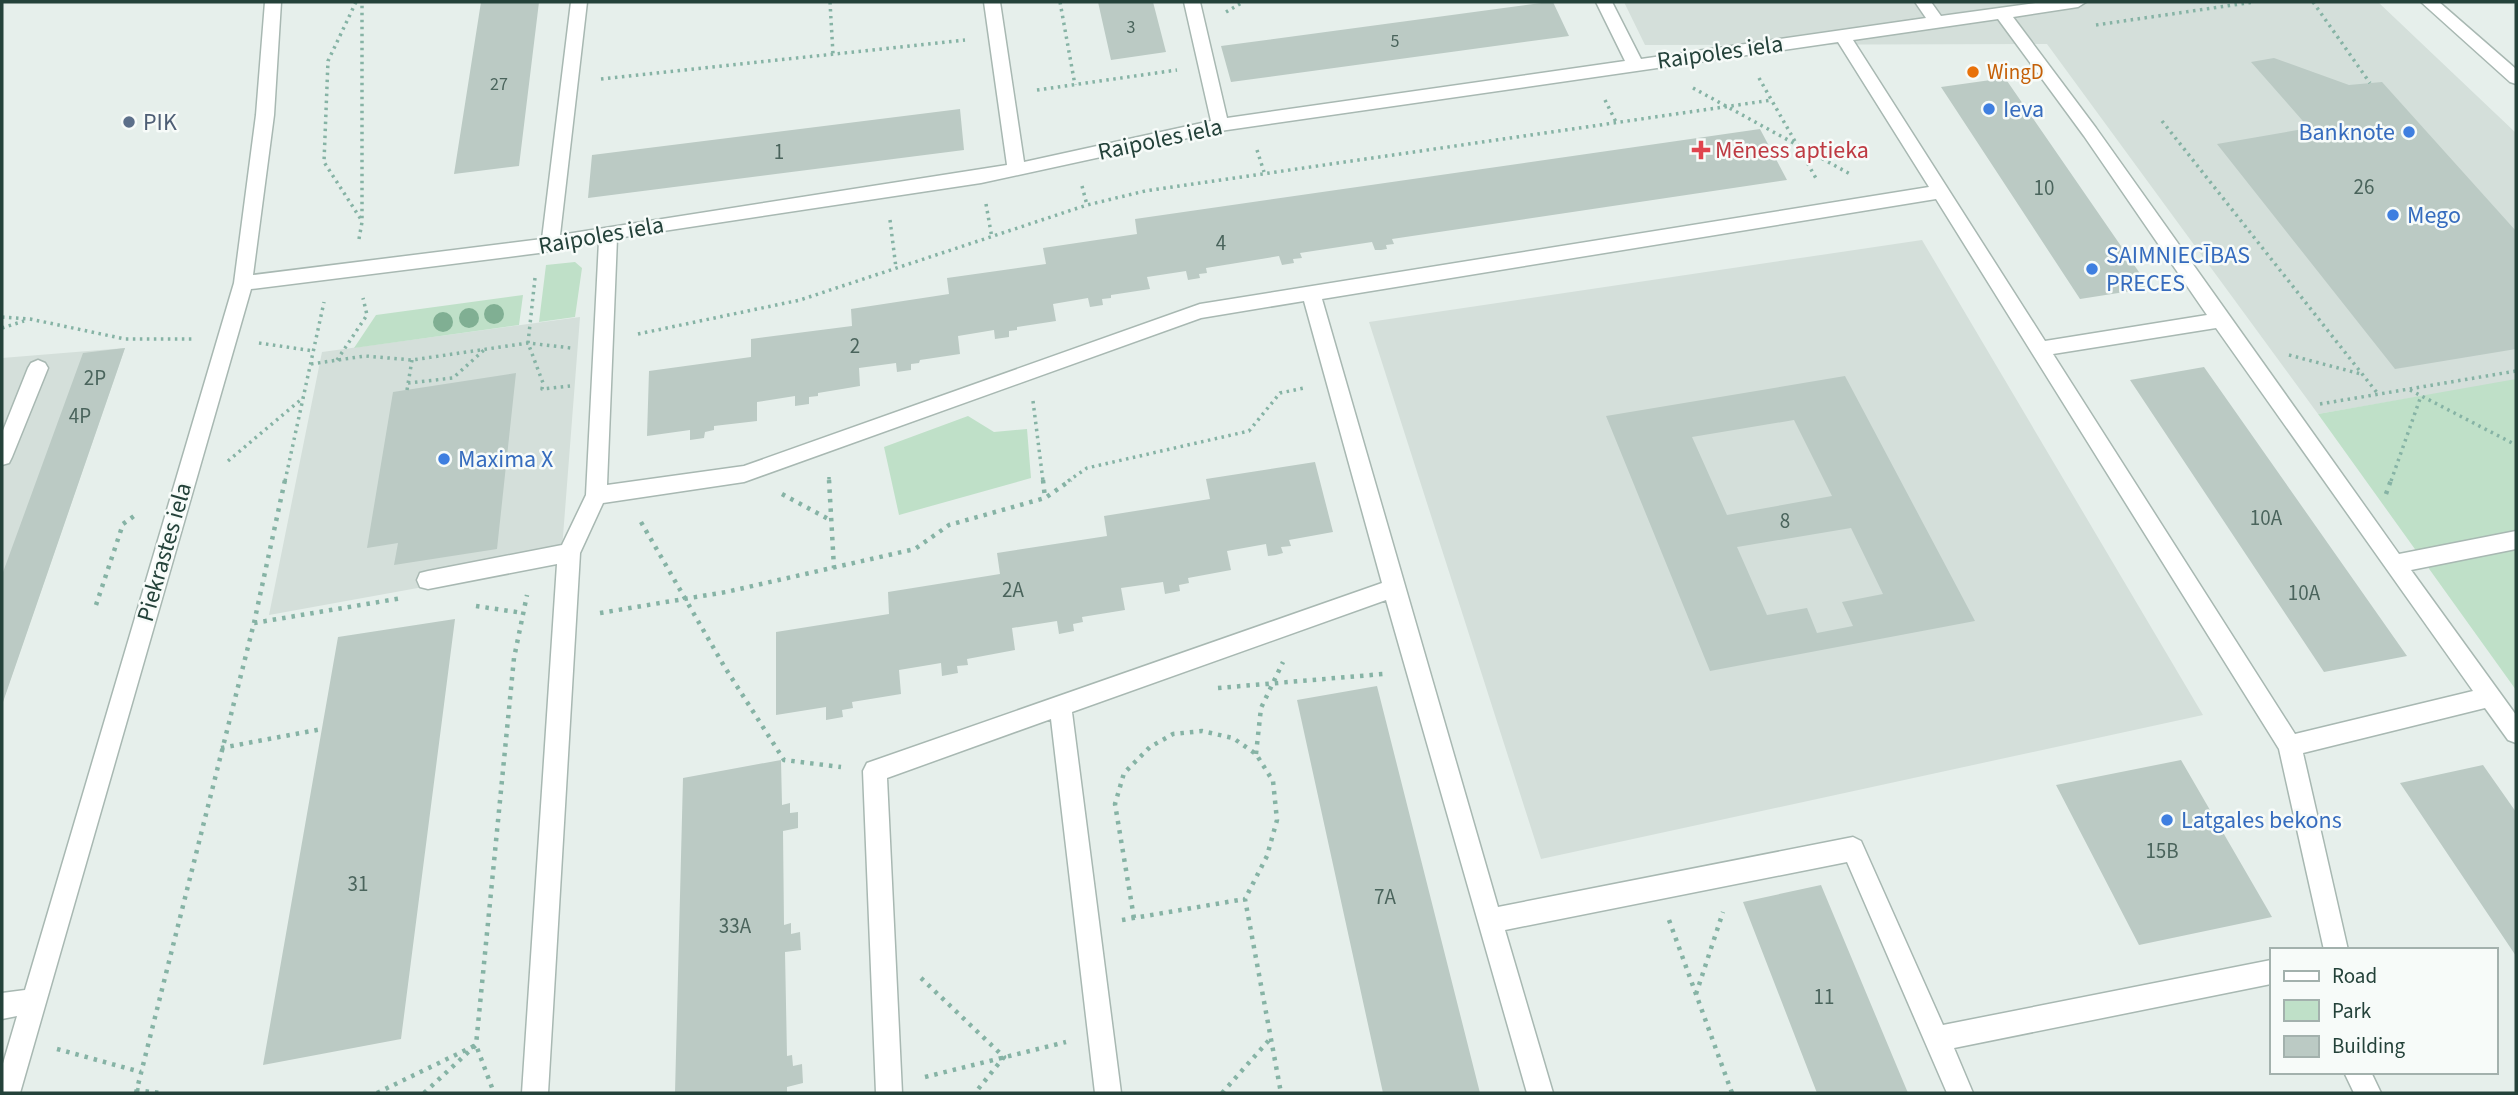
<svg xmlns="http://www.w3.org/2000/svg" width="2518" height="1095" viewBox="0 0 2518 1095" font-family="'Source Sans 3',sans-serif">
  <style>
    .built { fill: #d4dfda }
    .green { fill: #bfe0c8 }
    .building { fill: #bbcac4; fill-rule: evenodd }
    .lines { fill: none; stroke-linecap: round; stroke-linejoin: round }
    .minor-casing { stroke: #a8b8b2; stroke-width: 3 }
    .path-far1 { stroke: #86b3a5; stroke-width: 3.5; stroke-dasharray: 2.5 4.5; stroke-linecap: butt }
    .path { stroke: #86b3a5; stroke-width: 4.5; stroke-dasharray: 3.5 6; stroke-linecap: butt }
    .minor { fill: #fff; fill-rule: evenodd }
    .tree { fill: #80af93 }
    .food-dot { fill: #e8710a; stroke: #f7fbf9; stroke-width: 2.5 }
    .shop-dot { fill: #3f7fe0; stroke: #f7fbf9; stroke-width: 2.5 }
    .service-dot { fill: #5c6f8a; stroke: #f7fbf9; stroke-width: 2.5 }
    .health-dot { fill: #e0444e; stroke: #f7fbf9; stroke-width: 2.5 }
    .labels { text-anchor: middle; stroke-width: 5; stroke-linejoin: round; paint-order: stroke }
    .far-number-label { font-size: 18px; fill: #4a645c }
    .far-food-label { font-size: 21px; fill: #c56008; stroke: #f7fbf9; text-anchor: start }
    .number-label { font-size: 21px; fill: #4a645c }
    .street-label { font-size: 24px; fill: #24423a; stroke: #f7fbf9 }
    .shop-label { font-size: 24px; fill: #366cbe; stroke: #f7fbf9; text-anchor: start }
    .service-label { font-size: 24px; fill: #4e5e75; stroke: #f7fbf9; text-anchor: start }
    .health-label { font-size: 24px; fill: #be3a42; stroke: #f7fbf9; text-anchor: start }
  </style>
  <rect width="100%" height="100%" fill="#e6efeb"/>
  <path class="built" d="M1624,2H2378L2516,133V380L2318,414L2047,44L1645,45Z
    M1922,240L2203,715L1541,859L1369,322Z
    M580,317L561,562L269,615L322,352Z
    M125,348L2,704V358Z"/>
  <path class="green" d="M575,262L582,268L575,317L539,322L546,265Z
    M523,295L519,325L354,348L376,315Z
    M2516,379V690L2318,414Z
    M968,416L994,432L1027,429L1031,478L899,515L884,447Z"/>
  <path class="building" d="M481,2H539L519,166L454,174Z
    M1098,2H1153L1166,52L1111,60Z
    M1549,2H1553L1569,36L1231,82L1221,46Z
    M2274,58L2349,85L2382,82L2516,231V349L2395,369L2217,144L2309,128L2251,62Z
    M2005,78L2150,288L2080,299L1941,87Z
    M960,109L964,150L588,198L592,155Z
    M1760,129L1787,180L1392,239L1394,244L1386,245L1387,249L1381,250H1375L1372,242L1300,253L1302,258L1293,259L1294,263L1282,265L1279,256L1206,268L1207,273L1199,274L1200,278L1188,280L1186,271L1147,277L1150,289L1111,295V298L1102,299L1103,305L1090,307L1088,298L1053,304L1056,321L1017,327V330L1009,331V337L995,339L994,330L958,336L960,354L920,360L919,363L911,364V370L897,372L896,363L859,368L860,386L818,393V396L809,397V404L795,406V396L757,402V421L714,426V430L705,432L704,438L690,440V430L647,436L649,371L751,357V339L852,326L851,309L949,294L947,278L1046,264L1043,248L1137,234L1135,219Z
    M125,348L2,705V575L83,353Z
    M2204,367L2407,656L2324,672L2130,380Z
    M516,373L497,549L394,565L398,543L367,548L393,392Z
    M1845,376L1975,621L1710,671L1606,416ZM1794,420L1832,496L1727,515L1692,437ZM1851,528L1883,594L1842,602L1853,626L1817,633L1807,608L1767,615L1737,547Z
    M1315,462L1333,532L1289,540L1291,546L1281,547L1283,553L1276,555L1268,556L1266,544L1227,551L1231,570L1188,578L1189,583L1179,585L1180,591L1165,594L1163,582L1121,588L1125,610L1082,617L1083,622L1073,624L1074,631L1059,634L1057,621L1012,628L1015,650L967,659L968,665L957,666L958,673L942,676L941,663L899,670L901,694L852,702L853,708L842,710L843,717L826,720V707L776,715V632L889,614L888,592L1000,574L997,553L1107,536L1104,516L1210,499L1206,479Z
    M455,619L401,1039L263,1065L338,637Z
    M1377,686L1480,1093H1383L1297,700Z
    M781,760L782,805L790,803V813L798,812V828L783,831L784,925L791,923V934L800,932L801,950L785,952L787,1056L792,1055L793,1066L802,1064L803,1083L787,1087V1093H675L683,778Z
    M2181,760L2272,917L2139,945L2056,785Z
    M2483,765L2516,812V956L2400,783Z
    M1821,885L1908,1093H1817L1743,902Z"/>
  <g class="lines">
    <g class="minor-casing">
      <path id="minor" d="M265,2H281L274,115L253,275L542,239L571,2H587L560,235L1007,165L984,2H1000L1024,162L1211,121L1184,2H1200L1227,118L1625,61L1596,2H1612L1641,59L1926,18L1915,2H1931L1941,16L2043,2H2086L2078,7L2013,17L2096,128L2399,554L2516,531V549L2411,570L2516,715V743L2508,740L2485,708L2303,753L2348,950H2324L2279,749L1936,199L1322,299L1498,907L1853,837L1861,841L1943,1025L2271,960V984L1954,1048L1973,1093H1947L1847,862L1505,930L1553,1093H1527L1386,600L1072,712L1121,1093H1095L1051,719L887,778L902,1093H876L863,771L867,763L1382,583L1304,301L1201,318L744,482L603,503L580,553L548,1093H522L557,564L428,589L420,587L417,580L420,573L428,571L562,545L586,495L599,241L539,253L251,289L20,1093H2V1067L17,1016L2,1019V993L25,990L234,283L256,115ZM1998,19L2084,136L2207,315L2045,341L1853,40ZM1838,42L1929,187L1200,304L744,466L607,485L617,238L981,183L1220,131ZM2216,328L2473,691L2295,734L2053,354Z
        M2421,2H2439L2516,69V84L2510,82Z
        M38,360L45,363L48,368L12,457L9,463L2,465V433L28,368L31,363Z
        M2344,1072H2371L2381,1093H2354Z"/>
    </g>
    <path class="path-far1" d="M356,2L328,61L324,162L362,221
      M830,2L833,54
      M1060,2L1075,85
      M2313,2L2370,83
      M1226,12L1243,2
      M2096,25L2254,2
      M1759,78L1817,180
      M601,79L965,40
      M1693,88L1852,175
      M1037,90L1177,70
      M1605,100L1616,122
      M2162,121L2378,394
      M1257,150L1264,172
      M1082,186L1087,205
      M986,204L992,238
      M890,220L896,268
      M359,239L362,222V2
      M535,278L528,343L543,383L542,389L570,386
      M2,317L30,319L125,339H195
      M2,328L24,321
      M638,334L800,300L1087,205L1145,191L1772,100
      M259,343L314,351
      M2289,355L2361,374
      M337,360L367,315L363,298
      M311,364L365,356L412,360L528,343L571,348
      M408,383L453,378L484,350
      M407,390L412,360
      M2410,390L2516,445
      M1033,401L1043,481
      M2320,404L2516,371
      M228,461L304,397
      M829,477V481
      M285,481L324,302
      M1068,481L1087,468L1249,431L1280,393L1304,388
      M2391,481L2421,396"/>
    <path class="path" d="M829,480L834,568
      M1043,480L1045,498
      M782,494L832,521
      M2386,494L2391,480
      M641,522L724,666L784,760L841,767
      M96,605L123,524L134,516
      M476,606L523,613
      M600,613L726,592L915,549L949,525L1045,498L1071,480
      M254,623L402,598
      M1218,688L1383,674
      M221,748L322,729
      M1256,754L1261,708L1283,662
      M1134,918L1115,804L1124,773L1150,747L1173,734L1202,731L1233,738L1256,754L1273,781L1277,820L1267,856L1245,899L1281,1093
      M1122,920L1245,899
      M1669,920L1732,1093
      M921,978L1004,1057L975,1093
      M1696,994L1723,912
      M57,1049L141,1072
      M925,1077L1066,1042
      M136,1090L160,1093
      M136,1093L254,623L285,480
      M377,1093L476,1045L494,1093
      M424,1093L476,1045L514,658L527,595
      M1222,1093L1270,1039"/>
    <use href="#minor" class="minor"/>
  </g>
  <g class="tree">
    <circle cx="494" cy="314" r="10"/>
    <circle cx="469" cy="318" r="10"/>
    <circle cx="443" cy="322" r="10"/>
  </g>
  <circle class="food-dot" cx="1973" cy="72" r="7"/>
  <g class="shop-dot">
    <circle cx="1989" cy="109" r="7"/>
    <circle cx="2409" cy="132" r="7"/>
    <circle cx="2393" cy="215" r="7"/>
    <circle cx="2092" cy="269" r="7"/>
    <circle cx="444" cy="459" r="7"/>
    <circle cx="2167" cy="820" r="7"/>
  </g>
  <circle class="service-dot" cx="129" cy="122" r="7"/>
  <path class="health-dot" d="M1697.5 139.5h7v7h7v7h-7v7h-7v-7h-7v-7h7z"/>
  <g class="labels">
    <g class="far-number-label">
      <text x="1131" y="33">3</text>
      <text x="1395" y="47">5</text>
      <text x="499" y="90">27</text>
    </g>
    <g class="far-food-label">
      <text x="1987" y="79">WingD</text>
    </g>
    <g class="number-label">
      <text x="779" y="159">1</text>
      <text x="2364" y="194">26</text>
      <text x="2044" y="195">10</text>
      <text x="1221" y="250">4</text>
      <text x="855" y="353">2</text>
      <text x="95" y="385">2P</text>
      <text x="80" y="423">4P</text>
      <text x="2266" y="525">10A</text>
      <text x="1785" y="528">8</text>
      <text x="1013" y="597">2A</text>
      <text x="2304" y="600">10A</text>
      <text x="2162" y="858">15B</text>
      <text x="358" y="891">31</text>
      <text x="1385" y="904">7A</text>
      <text x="735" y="933">33A</text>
      <text x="1824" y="1004">11</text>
    </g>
    <g class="street-label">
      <text transform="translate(1720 52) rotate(-8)" y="8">Raipoles iela</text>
      <text transform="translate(1160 139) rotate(-12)" y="8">Raipoles iela</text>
      <text transform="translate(601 235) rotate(-10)" y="8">Raipoles iela</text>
      <text transform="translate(164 552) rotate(-74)" y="8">Piekrastes iela</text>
    </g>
    <g class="shop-label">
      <text x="2003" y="117">Ieva</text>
      <text x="2395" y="140" text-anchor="end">Banknote</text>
      <text x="2407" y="223">Mego</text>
      <text x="2106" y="263">SAIMNIECĪBAS<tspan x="2106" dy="28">PRECES</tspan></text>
      <text x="458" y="467">Maxima X</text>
      <text x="2181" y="828">Latgales bekons</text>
    </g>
    <g class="service-label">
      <text x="143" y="130">PIK</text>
    </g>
    <g class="health-label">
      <text x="1715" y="158">Mēness aptieka</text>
    </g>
  </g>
  <rect width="2518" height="1095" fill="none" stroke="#24423a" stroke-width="7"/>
  <rect x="2270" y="948" width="228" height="126" fill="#f7fbf9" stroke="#a3b1ad" stroke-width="2"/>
  <rect x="2284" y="971" width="35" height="10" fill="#ffffff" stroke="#a3b1ad" stroke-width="2"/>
  <text x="2332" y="983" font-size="21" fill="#24423a">Road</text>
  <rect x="2284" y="1000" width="35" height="21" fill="#bfe0c8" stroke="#a3b1ad" stroke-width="2"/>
  <text x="2332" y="1018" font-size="21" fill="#24423a">Park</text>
  <rect x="2284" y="1036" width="35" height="21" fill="#bbcac4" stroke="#a3b1ad" stroke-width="2"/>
  <text x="2332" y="1053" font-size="21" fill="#24423a">Building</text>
</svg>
